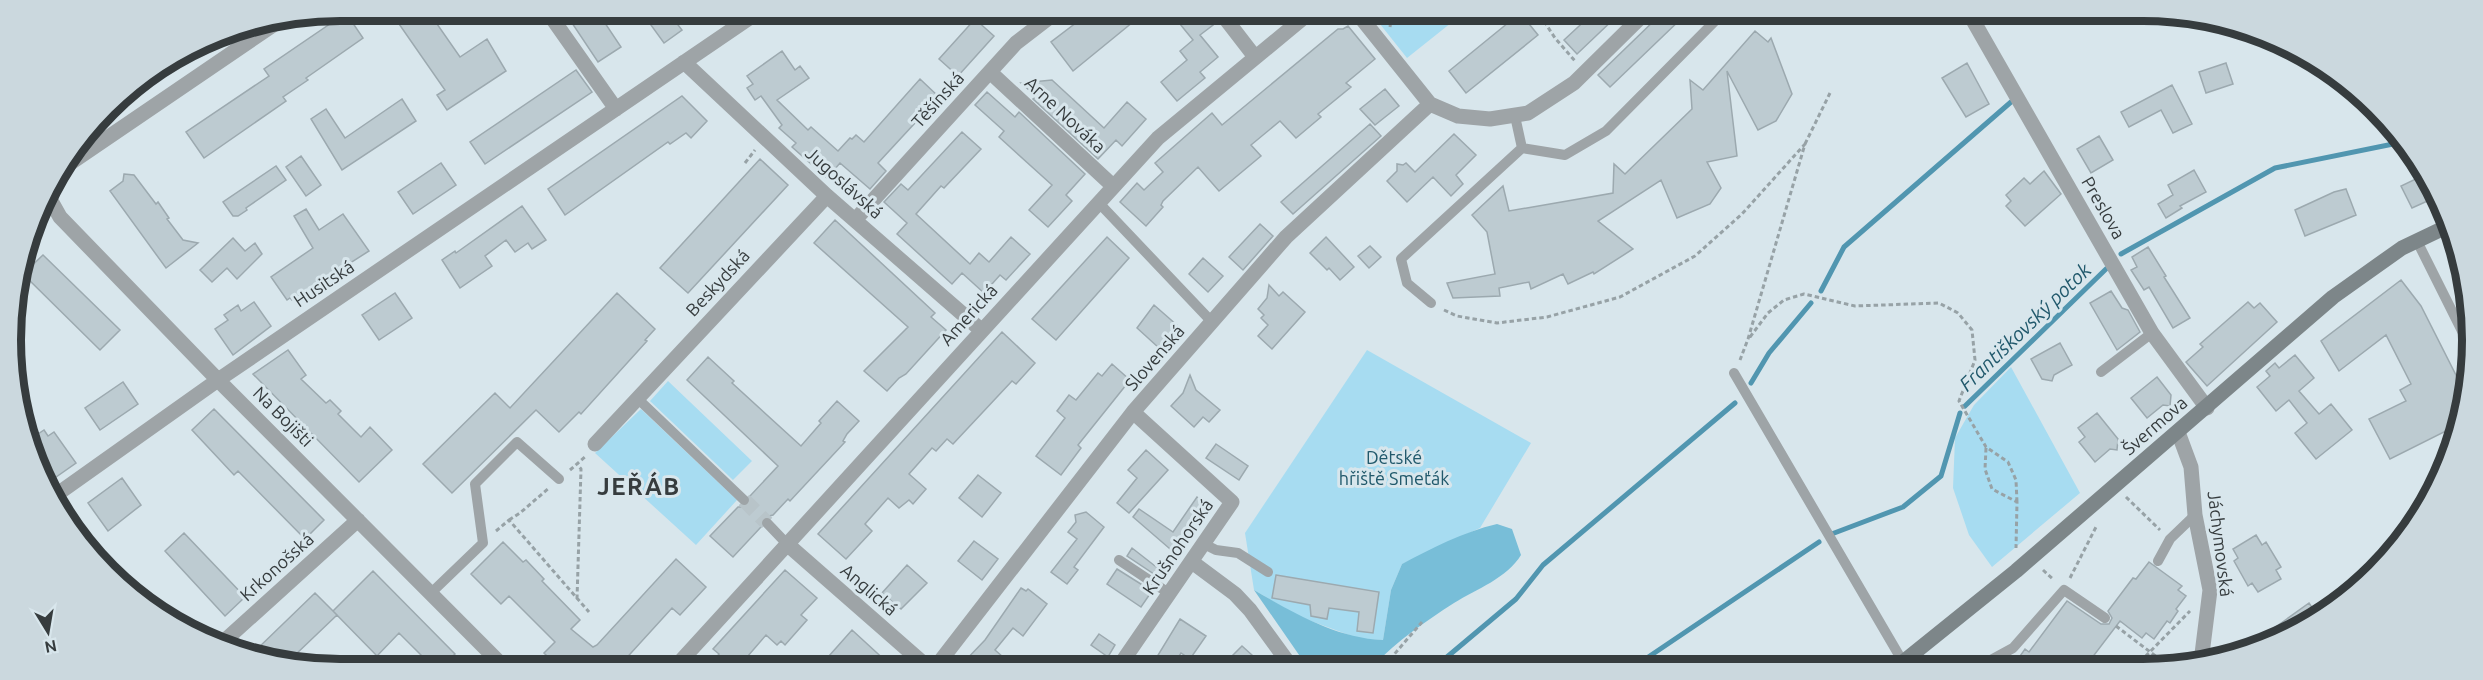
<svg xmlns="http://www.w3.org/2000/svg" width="2483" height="680" viewBox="0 0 2483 680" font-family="Ubuntu,sans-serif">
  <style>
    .green { fill: #a7dcf1 }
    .forest { fill: #78bed8 }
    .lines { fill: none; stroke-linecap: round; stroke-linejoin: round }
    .stream { stroke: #5196b0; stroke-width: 5 }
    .building { fill: #bdcbd1; stroke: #9ca9af; stroke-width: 1.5 }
    .street-tunnel { stroke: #b8c4c9; stroke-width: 15; stroke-dasharray: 15 8; stroke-linecap: butt }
    .path { stroke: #97a2a6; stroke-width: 3; stroke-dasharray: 4.5 3; stroke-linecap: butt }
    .lane { stroke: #9ea4a7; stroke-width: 10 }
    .street { stroke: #9ea4a7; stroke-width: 15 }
    .secondary { stroke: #7d8689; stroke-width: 15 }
    .labels { text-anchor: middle; stroke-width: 6; stroke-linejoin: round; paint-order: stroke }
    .street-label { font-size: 18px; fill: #363c3e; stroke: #d8e6ec }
    .park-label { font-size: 18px; fill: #21596c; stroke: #d8e6ec }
    .water-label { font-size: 20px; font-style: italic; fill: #21596c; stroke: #d8e6ec }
    .district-label { font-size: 24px; font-weight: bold; letter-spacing: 1.5px; fill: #363c3e; stroke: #d8e6ec }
    .rim { fill: none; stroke: #363c3e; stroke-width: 8 }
  </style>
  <rect width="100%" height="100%" fill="#d8e6ec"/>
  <path class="green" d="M1372,14H1461V15L1407,58Z
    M1367,350L1531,443L1480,528L1402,564L1391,590L1383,640L1360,639L1300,617L1254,590L1245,533Z
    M2011,367L2080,493L1992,567L1969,535L1953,488L1955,438L1974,405Z
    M668,381L752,461L733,480L650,401Z
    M641,409L737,500L696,545L595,453Z"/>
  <path class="forest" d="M1497,524L1512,529L1521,555C1507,578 1477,589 1454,603C1426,621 1397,641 1374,665H1306L1254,590C1294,613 1336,638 1383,640L1391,590L1402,564C1432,548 1463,532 1497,524Z"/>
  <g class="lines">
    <path class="stream" d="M2121,254L2275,168L2403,142
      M1821,291L1844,247L2011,102
      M1751,383L1769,353L1811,303
      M1965,406L2106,269
      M1829,535L1903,507L1941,476L1960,413
      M1431,665L1441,662L1516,599L1543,565L1735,403
      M1635,666L1819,542"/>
  </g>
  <path class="building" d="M390,11H428L460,57L487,39L506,71L447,110L437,95L445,90Z
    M564,11H597L621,47L598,62Z
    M661,12H668L682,30L664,43L648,21Z
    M346,13L363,38L306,78L308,80L283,97L286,101L204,158L186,132L269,76L264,69Z
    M1089,13H1144L1073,71L1051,42Z
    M1171,13H1204L1213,25L1200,35L1218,57L1200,72L1205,78L1177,101L1161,82L1187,60L1180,51L1193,40Z
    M1519,14H1521L1538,35L1466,93L1449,71Z
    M1591,15H1618L1577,54L1564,40Z
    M1660,15H1685L1610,87L1598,75Z
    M975,19L994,36L958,76L939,59Z
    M1348,26L1375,59L1346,83L1351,87L1318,114L1321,117L1296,138L1280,121L1251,145L1261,156L1219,191L1198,167L1163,201L1161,205L1163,207L1146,226L1120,202L1137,183L1144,190L1163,172L1155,163L1212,113L1222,125L1338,29H1343Z
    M1755,31L1768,42L1771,38L1792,94L1776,121L1758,130L1727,71L1737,156L1707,162L1721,188L1710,204L1677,218L1661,180L1598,221L1633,249L1594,274L1593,272L1568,284L1563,274L1531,289L1529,282L1499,288L1500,296L1453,298L1447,283L1495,274L1487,232L1472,215L1503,186L1509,211L1613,193L1614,164L1625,174L1692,109L1690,80L1703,90Z
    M782,51L795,70L800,66L809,78L777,100L808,130L811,127L838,151L850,138L852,139L856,135L864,142L920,79L939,97L878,163L886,171L870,189L840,163L827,178L792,147L796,143L779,128L782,125L761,96L755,100L747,88L753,84L747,76Z
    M1967,63L1989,104L1966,117L1942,78Z
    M2226,63L2233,84L2206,93L2199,72Z
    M576,70L592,92L485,164L470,142Z
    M1052,80L1104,128L1127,102L1146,119L1122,146L1116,140L1098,159L1033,99L1036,96L1021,83Z
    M2172,85L2192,124L2173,133L2161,110L2129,127L2121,112Z
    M1385,89L1399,106L1375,125L1360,109Z
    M987,92L1015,117L1019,112L1085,174L1066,195L1072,201L1048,227L1029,210L1052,185L999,137L1004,131L975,105Z
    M682,96L707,121L691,138L686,133L670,144L668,142L565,215L548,189Z
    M402,99L416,121L342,170L311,119L326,109L345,138Z
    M1370,124L1381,136L1293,214L1281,202Z
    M962,132L981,149L944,188L941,186L916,214L970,264L979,253L989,262L1011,237L1030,254L1006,280L1000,275L984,293L962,273L952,284L897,234L907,223L884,202L901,184L908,190Z
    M1454,134L1476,155L1456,175L1463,184L1451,196L1433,177L1407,202L1387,181L1397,171V164L1403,165L1406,163L1415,172Z
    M2099,136L2113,160L2091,173L2077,149Z
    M301,156L321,185L306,196L286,167Z
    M760,159L788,185L688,293L660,268Z
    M441,163L456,185L413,214L398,192Z
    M276,166L286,180L246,208L247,210L238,216H233L223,202Z
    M2194,170L2206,192L2180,206L2182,208L2166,218L2158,204L2173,195L2168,185Z
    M2044,171L2061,194L2025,226L2006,206L2011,201L2006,195L2024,178L2030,184Z
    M124,174L134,175L156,204L158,202L169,218L167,219L183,240L198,243L166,268L110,191L123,181Z
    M2424,175L2434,198L2412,208L2401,186Z
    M2346,189L2356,215L2305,236L2295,210L2334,192Z
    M522,206L546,240L532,249L528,243L515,252L506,240L485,256L492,266L460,288L442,260L455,251L456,253Z
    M306,209L319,230L343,214L369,251L292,300L290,298L287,300L271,277L313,248L294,216Z
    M835,220L935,313L931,317L946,330L906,374L899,378L887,391L864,371L908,327L814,243Z
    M1260,224L1273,236L1243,270L1229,257Z
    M1107,237L1129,258L1056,340L1032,319Z
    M1326,237L1354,267L1340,280L1329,268L1327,270L1310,253Z
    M233,238L245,251L255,243L262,254L237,279L227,268L212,282L200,270Z
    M1370,246L1381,257L1369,268L1358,256Z
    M2148,247L2166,276L2164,277L2171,288L2190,318L2173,328L2149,287L2144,290L2131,270L2137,267L2132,257Z
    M43,255L120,330L100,350L23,274Z
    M1203,258L1223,276L1208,292L1189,274Z
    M2401,280L2421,306L2466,395V404L2458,425L2390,459L2369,419L2406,401L2400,390L2411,384L2386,335L2339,371L2321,341Z
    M1269,285L1279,296L1283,292L1305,312L1272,349L1258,336L1268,325L1261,318L1264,315L1258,309L1267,298Z
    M2111,291L2122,308L2128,310L2140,332L2117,350L2090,303Z
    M395,293L412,318L379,340L362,315Z
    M617,293L655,329L645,340L647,341L581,414L579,412L559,432L536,410L452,493L423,464L495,393L510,408Z
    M254,302L271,326L233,355L215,329L228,320L224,315L238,305L241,311Z
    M2248,302L2254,308L2260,303L2277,322L2207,386L2186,362L2203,347L2200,344Z
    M1154,305L1178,326L1159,348L1137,328Z
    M1002,332L1035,363L1016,384L1012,381L953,444L947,439L936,451L932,448L909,474L926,489L913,504L909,500L899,508L888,498L865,524L872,531L846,559L818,534Z
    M2060,343L2072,365L2054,375L2052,381L2042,379L2031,359Z
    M288,350L306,375L301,379L326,403L330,400L341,411L338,414L361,437L370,427L392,450L359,482L253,374Z
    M2295,355L2314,378L2299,391L2319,414L2331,404L2352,430L2316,459L2295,433L2307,423L2289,400L2276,411L2257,387L2270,376L2266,371L2275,363L2279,368Z
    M708,357L734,381L732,383L801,446L821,423L819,421L837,401L859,421L847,434L843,441L845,442L790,501L788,499L773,515L761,518V527L733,557L710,536L738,507H746L750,505V496L778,466L687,380Z
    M1112,364L1130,380L1078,445L1081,448L1061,475L1036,456L1065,418L1057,411L1069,395L1076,400L1098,373L1102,376Z
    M1190,375L1196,390L1220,410L1209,422L1203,417L1194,427L1171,406L1183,393Z
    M2157,377L2171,395L2170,406L2163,405L2147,418L2131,398Z
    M123,382L138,404L100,430L85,408Z
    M214,409L324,520L305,539L238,471L234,475L192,430Z
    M2097,413L2118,439L2117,450L2110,449L2095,462L2079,442L2085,437L2078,428Z
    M44,430L48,436L54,432L76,463L49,482L29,440Z
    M1216,444L1248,466L1239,480L1206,458Z
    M1146,450L1168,470L1129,513L1117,503L1137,478L1128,470Z
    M978,475L1001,493L982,517L959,498Z
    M122,478L141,505L108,531L88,503Z
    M1197,497L1210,506L1177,555L1133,517L1139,509L1173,532Z
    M1086,512L1104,527L1074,567L1078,570L1067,584L1051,572L1077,539L1068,532L1076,522L1075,515Z
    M184,533L245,597L225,616L165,551Z
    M2256,535L2262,545L2266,542L2281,567L2276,570L2281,579L2258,592L2252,583L2248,586L2234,561L2238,558L2233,549Z
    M974,541L998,559L982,580L958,561Z
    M503,542L523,562L526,560L544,579L542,581L580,620L571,629L593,647L597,645L676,559L706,587L680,615L672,608L621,664H555L544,653L555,642L509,596L501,604L471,574Z
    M1132,548L1164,573L1160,578L1127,556Z
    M2149,562L2182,586L2178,590L2186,596L2176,609L2178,611L2170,623L2167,621L2154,639L2146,633L2142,638L2120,621L2085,667L2013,666L2025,649L2029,652L2067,601L2101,624H2109L2112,618L2108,611L2133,578L2136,579Z
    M907,565L927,583L901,609L882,593Z
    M1117,569L1152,591L1141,607L1107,584Z
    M785,570L817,598L801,615L807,620L785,645L781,641L777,645L766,635L741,664H710L719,654L713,649Z
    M373,571L455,654L453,656L460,664H430L399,633L377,656L333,611Z
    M1276,575L1379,592L1373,633L1357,631L1359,612L1329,608L1327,619L1311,616L1310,605L1272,598Z
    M1021,588L1026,591L1028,589L1047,604L1023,636L1013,628L995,650L1012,665L962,664L985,640Z
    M315,593L337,615L293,657L291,655L283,663H276L252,654Z
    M2309,603L2317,615L2288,636L2253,646L2252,644Z
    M1180,619L1206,636L1190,659L1181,653L1173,665H1152Z
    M852,630L889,664H838L829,656Z
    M1099,634L1115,645L1108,657L1091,645Z
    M1242,646L1263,665H1223Z"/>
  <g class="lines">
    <path class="street-tunnel" d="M744,500L767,523"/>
    <path class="path" d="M1540,15L1555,38L1575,61
      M1390,27L1392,14
      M1805,144L1830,93
      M745,163L755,150
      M1444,310L1457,316L1497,323L1547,317L1620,297L1695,256L1742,214L1805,144L1748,339L1740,360
      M1750,337L1768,313L1784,300L1804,294L1855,306L1939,303L1958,313L1972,330L1975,360L1959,401L1986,447L2008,462L2016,480L2017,502
      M1986,448L1985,469L1992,489L2017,502L2016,548
      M570,470L586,456
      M2126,497L2160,530
      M509,520L520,513L549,488
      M496,531L509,520L589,612
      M2043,570L2054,580
      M2070,578L2097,525
      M577,599L581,469L577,464
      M2116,626L2170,667
      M1385,665L1422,622
      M2135,667L2190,611"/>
    <path class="lane" d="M1522,148L1565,155L1606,131L1721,15
      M1098,202L1212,322
      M2417,241L2466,339
      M1431,303L1407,283L1401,259L1522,148L1515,116
      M2101,372L2152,333
      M1734,373L1903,662
      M637,398L744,500
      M767,523L787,544
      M1204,544L1216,550L1238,553L1268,572
      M1119,560L1170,594
      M2158,561L2170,539L2195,515
      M431,593L483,543L475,484L517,442L559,479
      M1980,666L2013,648L2064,590L2105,618"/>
    <path class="street" d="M547,11L616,109
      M1221,13L1255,57
      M1358,14L1430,104L1458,116L1490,119L1528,113L1574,83L1643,15
      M1974,22L2152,333L2207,408
      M684,62L827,196L981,330
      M990,72L1113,186
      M66,166L276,23
      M46,192L60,217L218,380L501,664
      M855,220L1016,43L1055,13
      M2178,432L2191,467L2195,515L2210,590L2201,662
      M595,444L827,196
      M56,495L218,380L758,12
      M787,544L924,664
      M1192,562L1235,594L1250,610L1290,665
      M222,643L358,520
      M678,664L1158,138L1308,14
      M938,664L1133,412L1286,237L1430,104
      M1120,665L1232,502L1133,412"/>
    <path class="secondary" d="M1898,666L2016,571L2333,297L2402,248L2446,227"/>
  </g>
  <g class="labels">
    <g class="street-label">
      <text transform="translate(938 100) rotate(-48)" y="6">Těšínská</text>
      <text transform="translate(1065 115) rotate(43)" y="6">Arne Nováka</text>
      <text transform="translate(844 183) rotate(42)" y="6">Jugoslávská</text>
      <text transform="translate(2103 208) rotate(60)" y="6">Preslova</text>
      <text transform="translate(718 283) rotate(-47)" y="6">Beskydská</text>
      <text transform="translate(324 284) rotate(-34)" y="6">Husitská</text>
      <text transform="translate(969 315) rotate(-48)" y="6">Americká</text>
      <text transform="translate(1155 358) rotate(-49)" y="6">Slovenská</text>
      <text transform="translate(283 417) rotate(45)" y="6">Na Bojišti</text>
      <text transform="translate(2155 426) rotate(-41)" y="6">Švermova</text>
      <text transform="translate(2220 544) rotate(83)" y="6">Jáchymovská</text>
      <text transform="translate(1178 547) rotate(-56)" y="6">Krušnohorská</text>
      <text transform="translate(277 567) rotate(-42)" y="6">Krkonošská</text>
      <text transform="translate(869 590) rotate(41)" y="6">Anglická</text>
    </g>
    <g class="park-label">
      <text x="1394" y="464">Dětské<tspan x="1394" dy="21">hřiště Smeťák</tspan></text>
    </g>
    <g class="water-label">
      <text transform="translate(2025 327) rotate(-44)" y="7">Františkovský potok</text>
    </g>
    <g class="district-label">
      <text x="639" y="495">JEŘÁB</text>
    </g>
  </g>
  <path d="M0 0H2483V680H0ZM340 21H2143A319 319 0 0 1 2462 340V340A319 319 0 0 1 2143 659H340A319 319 0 0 1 21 340V340A319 319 0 0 1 340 21Z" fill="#cbd8de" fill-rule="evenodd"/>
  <path class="rim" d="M340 21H2143A319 319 0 0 1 2462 340V340A319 319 0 0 1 2143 659H340A319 319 0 0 1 21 340V340A319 319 0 0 1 340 21Z"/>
  <g transform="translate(48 632) rotate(169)" stroke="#d8e6ec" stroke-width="4.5" paint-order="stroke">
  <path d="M0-4.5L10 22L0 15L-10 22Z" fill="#363c3e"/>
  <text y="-9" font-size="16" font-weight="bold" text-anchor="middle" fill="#363c3e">N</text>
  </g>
</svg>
